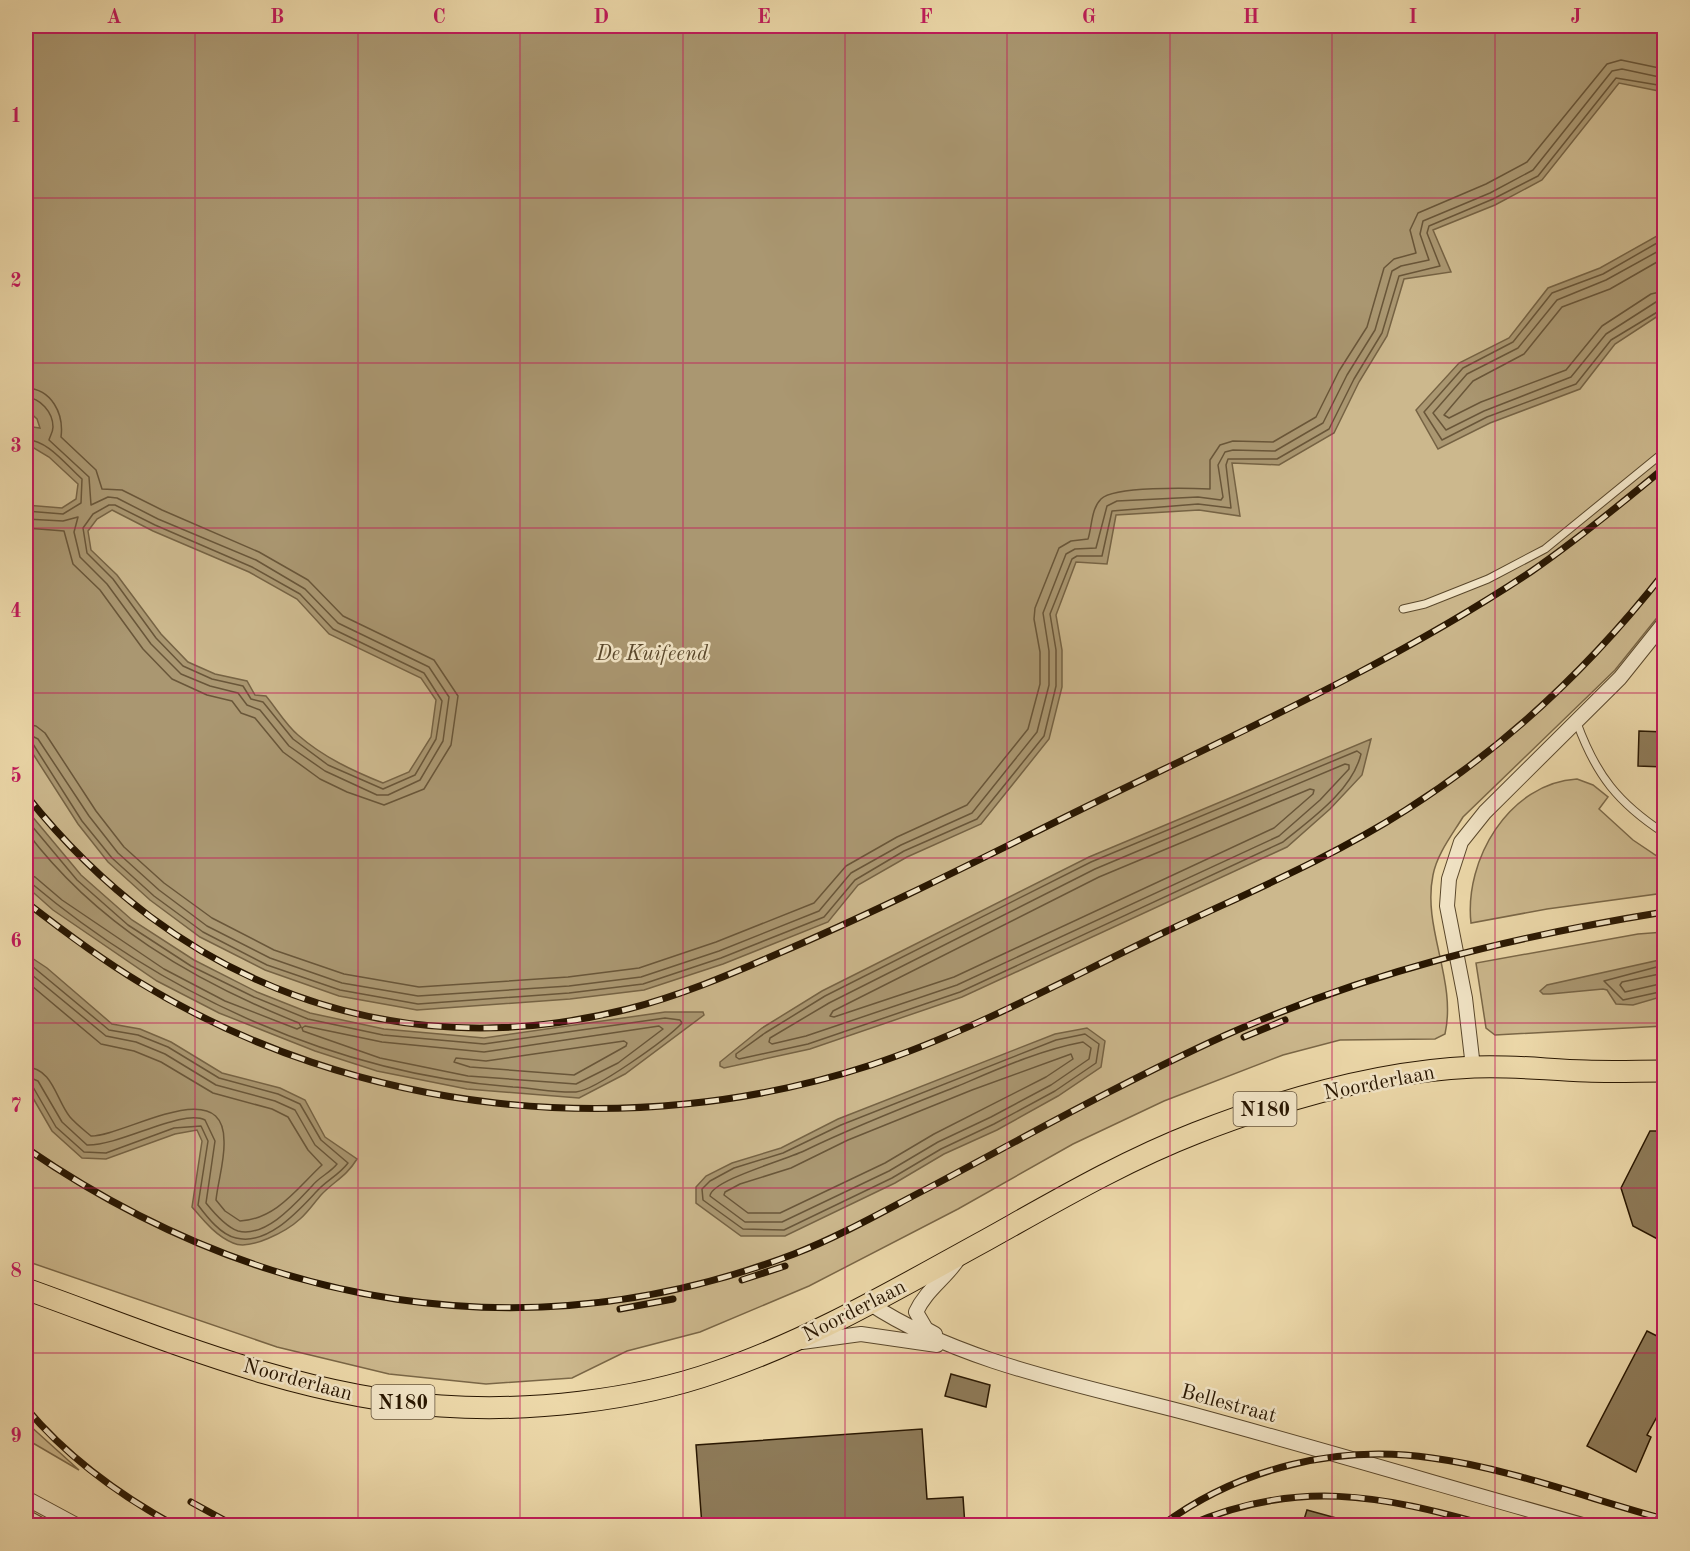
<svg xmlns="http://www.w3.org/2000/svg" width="1690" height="1551" viewBox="0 0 1690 1551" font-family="'Old Standard TT',serif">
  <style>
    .green { fill: #ccb88d; stroke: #7a6747; stroke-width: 1.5 }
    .water { fill: #aa9771; stroke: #766344; stroke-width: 1.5; fill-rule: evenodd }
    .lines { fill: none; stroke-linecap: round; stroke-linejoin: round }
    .shore { stroke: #695639; stroke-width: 1.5 }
    .building { fill: #8e7b59; stroke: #281601; stroke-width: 1.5 }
    .lane-casing { stroke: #59472b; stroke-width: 9 }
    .street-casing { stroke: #59472b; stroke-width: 16 }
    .primary-casing { stroke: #281601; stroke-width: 23 }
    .lane { stroke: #f3e6c8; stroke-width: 7 }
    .street { stroke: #f3e6c8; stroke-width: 14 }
    .primary { stroke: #edd9aa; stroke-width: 21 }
    .rail-casing { stroke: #281601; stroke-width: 7 }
    .rail { stroke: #f3e6c8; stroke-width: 4.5; stroke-dasharray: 14; stroke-linecap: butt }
    .grid { fill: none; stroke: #c2185b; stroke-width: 1.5; stroke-opacity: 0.55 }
    .labels { text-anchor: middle; stroke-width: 5; stroke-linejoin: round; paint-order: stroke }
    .shield { fill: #f3e6c8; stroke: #65543d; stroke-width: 1.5 }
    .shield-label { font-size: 20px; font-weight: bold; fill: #281601 }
    .park-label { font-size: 21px; font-style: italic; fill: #59472b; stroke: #f3e6c8 }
    .street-label { font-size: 21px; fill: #281601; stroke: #f3e6c8 }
    .neatline { fill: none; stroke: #c2185b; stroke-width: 2 }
    .grid-label { font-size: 20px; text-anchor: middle; font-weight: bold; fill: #c2185b }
  </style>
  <rect width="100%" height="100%" fill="#edd9aa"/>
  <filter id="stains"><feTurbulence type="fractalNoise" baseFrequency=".00333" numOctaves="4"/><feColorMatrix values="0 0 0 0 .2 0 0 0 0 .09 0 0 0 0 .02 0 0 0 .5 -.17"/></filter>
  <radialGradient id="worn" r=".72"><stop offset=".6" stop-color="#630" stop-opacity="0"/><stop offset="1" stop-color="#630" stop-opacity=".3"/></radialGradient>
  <path class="green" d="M26,26H1664V609L1615,670L1463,817C1452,835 1437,854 1433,875C1422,928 1457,980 1445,1034L1435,1039L1340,1040L1283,1055L1164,1101L1073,1144L958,1209L809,1286L700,1332L627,1351L572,1378L486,1384L389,1374L277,1347L26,1261Z
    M1577,779L1593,785L1608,797L1599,809L1633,840L1664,861V893L1547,909L1471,923C1464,860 1509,783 1577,779Z
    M1664,932V1026L1495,1035L1486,1028L1476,963L1638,934Z
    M26,1422L28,1424L79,1470L26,1439Z"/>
  <path class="water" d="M26,26H1664V92L1619,83L1542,180L1495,205L1433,230L1451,272L1404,279L1387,336L1359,382L1334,433L1279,465L1232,463L1240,516L1199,510L1116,515L1107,564L1076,562L1056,615L1062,650V687L1049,739L981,824L907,857L858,885L828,922L723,964L644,990L570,999L417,1010L339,996L265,970L200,937L150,900L108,862L78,824L26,743V505L62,508L76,499L78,484L49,457L29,445L26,446V426L40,428L37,419L26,409ZM112,510L153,531L249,572L297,599L329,634L421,678L436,700L431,737L409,772L383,783C353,771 323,757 298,735C286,725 276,708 266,696L255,695L247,681L215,674L188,662L161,634L117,575L91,550L88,531L97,519Z
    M1664,232V312L1615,344L1580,389L1490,423L1438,449L1416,410L1459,363L1509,338L1548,288L1600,268Z
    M1371,739L1362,775L1330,809L1287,847L962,997L810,1049L724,1068L720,1066V1062L762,1028L822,991L1089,857Z
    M26,809L81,875L132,920L194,960L257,992L310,1013L384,1029L484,1038L665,1012H703L704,1015L625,1074L579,1098L467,1089L377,1071L315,1051L219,1013L157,981L53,910L26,886Z
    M26,954L47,968L112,1024L140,1029L171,1042L222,1073L280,1088L305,1100L325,1137L357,1159C346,1177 334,1181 321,1195C314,1203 308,1212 300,1219C287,1231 250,1251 233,1243C216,1236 204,1221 192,1207L202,1141L197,1130L175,1134L106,1159L82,1158L52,1131L26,1086Z
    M1664,959V996L1633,1005L1616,1004L1607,990L1603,989L1550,994H1543L1540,991L1547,985Z
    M1087,1028L1105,1041L1101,1067L1058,1096L997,1130L944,1154L895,1183L785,1236H741L696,1203V1187L706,1176L732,1163L781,1148L838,1119L1055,1034Z"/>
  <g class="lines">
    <path class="shore" d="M1664,239L1603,274L1552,293L1513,342L1463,368L1424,412L1442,440L1487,417L1576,384L1611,340L1664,308
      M1664,248L1606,280L1557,300L1518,348L1467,374L1433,413L1446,430L1484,411L1571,377L1606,334L1656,302L1664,300
      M1664,258L1610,289L1562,307L1524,354L1473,381L1444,415L1449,418L1481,402L1566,370L1602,326L1651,294L1664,291
      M26,388C52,389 64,414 61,437L96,470L102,489L122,490L162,510L259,552L308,580L343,616L434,660L458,696L451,745L424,789L384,805L347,792L320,779L283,752L255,718L241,713L232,701L207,695L172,679L143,649L100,590L73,564L64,531L26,528
      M26,397C40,398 53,412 53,427C53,432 50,436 49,440L89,477L91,505L108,497L117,498L158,519L256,560L305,589L338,623L429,667L449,697L443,741L420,780L388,795H377L325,771L289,746L260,710L247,705L238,693L210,686L181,674L151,644L107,584L80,557L74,532L78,517L63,521L26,519
      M26,440C46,438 68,467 82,479L81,503L63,514L26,511
      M109,505H115L155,525L252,567L300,594L333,629L424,673L442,701L436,739L415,775L383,789L328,765L293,739L263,702L251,699L243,686L212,679L183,666L156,638L113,579L87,553L83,528L93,514Z
      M26,724L36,726L45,733L96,811L124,847L164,883L212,918L274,950L344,974L419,987L568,977L639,968L716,942L814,903L846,866L897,837L967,805L1028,729L1040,684V652L1034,619L1035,608L1059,548L1071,541L1088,539C1092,527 1091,509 1101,499C1114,486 1190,488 1210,489V460L1220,445L1233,441L1273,442L1316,417L1339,371L1367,327L1384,268L1394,259L1416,253L1410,230L1418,213L1486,184L1527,162L1607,64L1621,60L1664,69
      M26,733L38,739L89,816L118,853L159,890L207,926L270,958L342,983L418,996L569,986L641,977L719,951L819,911L851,873L901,845L972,813L1037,732L1049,685V651L1043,613L1066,554L1075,549L1096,548L1107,506L1117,501L1198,497L1221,500L1223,497L1218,465L1225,452L1233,450L1275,451L1323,423L1347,375L1375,330L1392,271L1401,266L1429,260L1420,234L1423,221L1490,193L1533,170L1612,71L1622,69L1664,78
      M26,741L33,744L82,821L112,858L154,896L203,932L267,965L340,990L418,1004L569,993L643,984L721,958L824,917L855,880L904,851L977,819L1044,736L1056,686V650L1050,614L1072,559L1077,556H1102L1112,511L1198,504L1231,508L1226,465L1228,459H1277L1329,429L1354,379L1382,333L1399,276L1440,266L1427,233L1429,226L1493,199L1538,176L1616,78L1664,86
      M1357,751L1361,754C1352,791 1311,819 1283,842L960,992L808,1044L739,1059L736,1057V1054L765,1033L825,996L1091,862Z
      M1345,764L1349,765V769L1320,800L1279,836L957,985L806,1036L772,1044L769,1042L770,1038L829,1003L1095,869Z
      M1310,789L1314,790L1313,794L1274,828L954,977L834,1017L830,1016L833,1011L1099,877Z
      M26,819L77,880L128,925L191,966L254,997L308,1019L383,1035L484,1044L665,1018L680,1020L682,1023C667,1039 596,1090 576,1092C556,1093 533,1088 513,1087C337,1074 165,996 31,883L26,882
      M26,831C96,924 193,981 299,1023L301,1027L297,1029L225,1001L164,969L62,900L35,877L26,874
      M26,961L109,1030L138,1035L168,1047L219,1078L278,1094L300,1104L321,1140L348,1163C339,1175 327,1180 317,1191C299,1210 268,1246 236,1238C221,1235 207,1217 198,1205L208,1141L201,1126L174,1128L106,1153L84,1152L56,1127L33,1087L26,1084
      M1664,965L1604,981L1623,1000L1664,991
      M26,970L106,1036L136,1042L165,1054L216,1085L275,1101L295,1110L315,1145L337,1164C330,1173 319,1177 312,1186C296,1203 266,1238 238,1231C226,1227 214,1213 206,1203L215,1141L205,1120C183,1108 120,1146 87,1145L62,1122L38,1081L26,1076
      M1664,973L1622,982L1620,985L1625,992L1664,983
      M26,981L101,1044L134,1051L161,1062L213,1093L272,1109L288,1117L308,1150L322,1165C298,1187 277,1219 240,1221L225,1211L216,1200C218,1181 225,1160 224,1141C224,1072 123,1137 91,1136C84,1130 76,1124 70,1117C56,1100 53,1068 26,1067
      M305,1026L382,1042L484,1052L659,1026L663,1029L618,1063L576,1084L468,1076L380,1058L303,1031L302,1028Z
      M1085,1034L1099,1044L1096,1063L1055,1091L994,1124L941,1149L892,1178L784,1230L743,1229L703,1200L702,1189L710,1181L734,1168L783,1153L841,1125L1056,1040Z
      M624,1041L627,1043L626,1046L574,1075L470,1067L454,1062L456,1058L486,1061Z
      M1083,1042L1091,1048L1089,1059L1051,1085L991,1117L938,1142L889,1171L782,1222H745L710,1196C711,1180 789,1159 806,1150C855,1126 907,1106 958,1086C998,1069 1040,1050 1083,1042Z
      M1071,1054L1073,1059L1046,1077L934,1134L885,1163L780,1213H748L724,1195L725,1192L740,1184L791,1168L848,1140L972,1090Z"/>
  </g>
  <path class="building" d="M1639,731L1665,732V767L1638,766Z
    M1650,1131H1665V1243L1633,1226L1621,1188Z
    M1647,1331L1665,1340V1402L1647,1435L1651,1437L1636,1472L1587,1446Z
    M951,1374L990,1385L986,1407L945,1396Z
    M922,1429L927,1499L963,1497L965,1526H702L696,1445Z
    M1307,1510L1351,1522L1350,1526H1302Z"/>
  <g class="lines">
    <g class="lane-casing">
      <path id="lane" d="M1403,609L1425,604L1488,579L1545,549L1664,452
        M1577,723C1596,775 1618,803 1664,833
        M26,1513L50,1526"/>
    </g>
    <g class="street-casing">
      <path id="street" d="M1473,1067L1465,998L1447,906L1449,879L1461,842L1485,812L1620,678L1664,623
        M869,1303C964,1366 1093,1387 1202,1417C1330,1452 1458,1490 1586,1526
        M935,1334L926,1329L916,1312C926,1290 946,1278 959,1258
        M802,1342L861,1334L937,1345
        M26,1498L78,1526"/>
    </g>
    <g class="primary-casing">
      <path id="primary" d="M26,1289C160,1337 297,1397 441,1406C529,1412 633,1401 716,1372C811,1340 900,1287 988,1239C1056,1201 1124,1161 1196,1133C1283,1099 1380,1071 1474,1067C1511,1065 1549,1070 1586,1071C1612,1072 1639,1071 1664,1071"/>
    </g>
    <use href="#lane" class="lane"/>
    <use href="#street" class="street"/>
    <use href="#primary" class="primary"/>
    <g class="rail-casing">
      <path id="rail" d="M26,795C175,983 391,1069 628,1009C679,996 729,975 777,954C885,908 990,854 1096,802C1242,731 1397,661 1532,571C1578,539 1621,504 1664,468
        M26,902C62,930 99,958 139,982C357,1115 629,1144 871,1065C973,1031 1070,977 1167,931C1247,893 1331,858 1406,810C1507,746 1591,666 1664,573
        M1244,1037L1285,1020
        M26,1148C259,1308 526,1356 794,1254C843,1235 889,1208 936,1184C1032,1133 1127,1080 1226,1035C1368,972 1511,937 1664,912
        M742,1280L785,1266
        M620,1309L673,1299
        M26,1408C68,1458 119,1495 176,1526
        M191,1502L235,1526
        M1161,1526C1238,1468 1338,1444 1432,1458C1508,1468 1590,1499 1664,1519
        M1187,1526C1296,1478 1381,1495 1490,1526"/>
    </g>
    <use href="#rail" class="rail"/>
  </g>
  <path class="grid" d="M195,26V1526M358,26V1526M520,26V1526M683,26V1526M845,26V1526M1007,26V1526M1170,26V1526M1332,26V1526M1495,26V1526M26,198H1664M26,363H1664M26,528H1664M26,693H1664M26,858H1664M26,1023H1664M26,1188H1664M26,1353H1664"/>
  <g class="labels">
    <g class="shield">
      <rect x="1233.5" y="1092" width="63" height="34" rx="4.5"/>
      <rect x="371.5" y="1385" width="63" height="34" rx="4.5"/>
    </g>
    <g class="shield-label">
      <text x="1265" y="1116">N180</text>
      <text x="403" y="1409">N180</text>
    </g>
    <g class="park-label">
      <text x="652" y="660">De Kuifeend</text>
    </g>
    <g class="street-label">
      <text transform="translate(1379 1082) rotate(-11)" y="7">Noorderlaan</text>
      <text transform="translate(854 1310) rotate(-27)" y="7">Noorderlaan</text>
      <text transform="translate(298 1379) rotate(15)" y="7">Noorderlaan</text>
      <text transform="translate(1229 1403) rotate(15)" y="7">Bellestraat</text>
    </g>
  </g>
  <rect width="1690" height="1551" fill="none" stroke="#edd9aa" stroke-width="66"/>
  <rect x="33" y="33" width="1624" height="1485" class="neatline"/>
  <g class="grid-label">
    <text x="114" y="23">A</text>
    <text x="277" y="23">B</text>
    <text x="439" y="23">C</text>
    <text x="601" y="23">D</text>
    <text x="764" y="23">E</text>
    <text x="926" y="23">F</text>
    <text x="1089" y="23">G</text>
    <text x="1251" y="23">H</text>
    <text x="1413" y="23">I</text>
    <text x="1576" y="23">J</text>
    <text x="16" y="122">1</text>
    <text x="16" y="287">2</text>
    <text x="16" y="452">3</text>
    <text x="16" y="617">4</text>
    <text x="16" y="782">5</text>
    <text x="16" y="947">6</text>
    <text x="16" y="1112">7</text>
    <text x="16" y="1277">8</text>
    <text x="16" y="1442">9</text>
  </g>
  <rect width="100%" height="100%" filter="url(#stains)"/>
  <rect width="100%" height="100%" fill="url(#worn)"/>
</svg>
